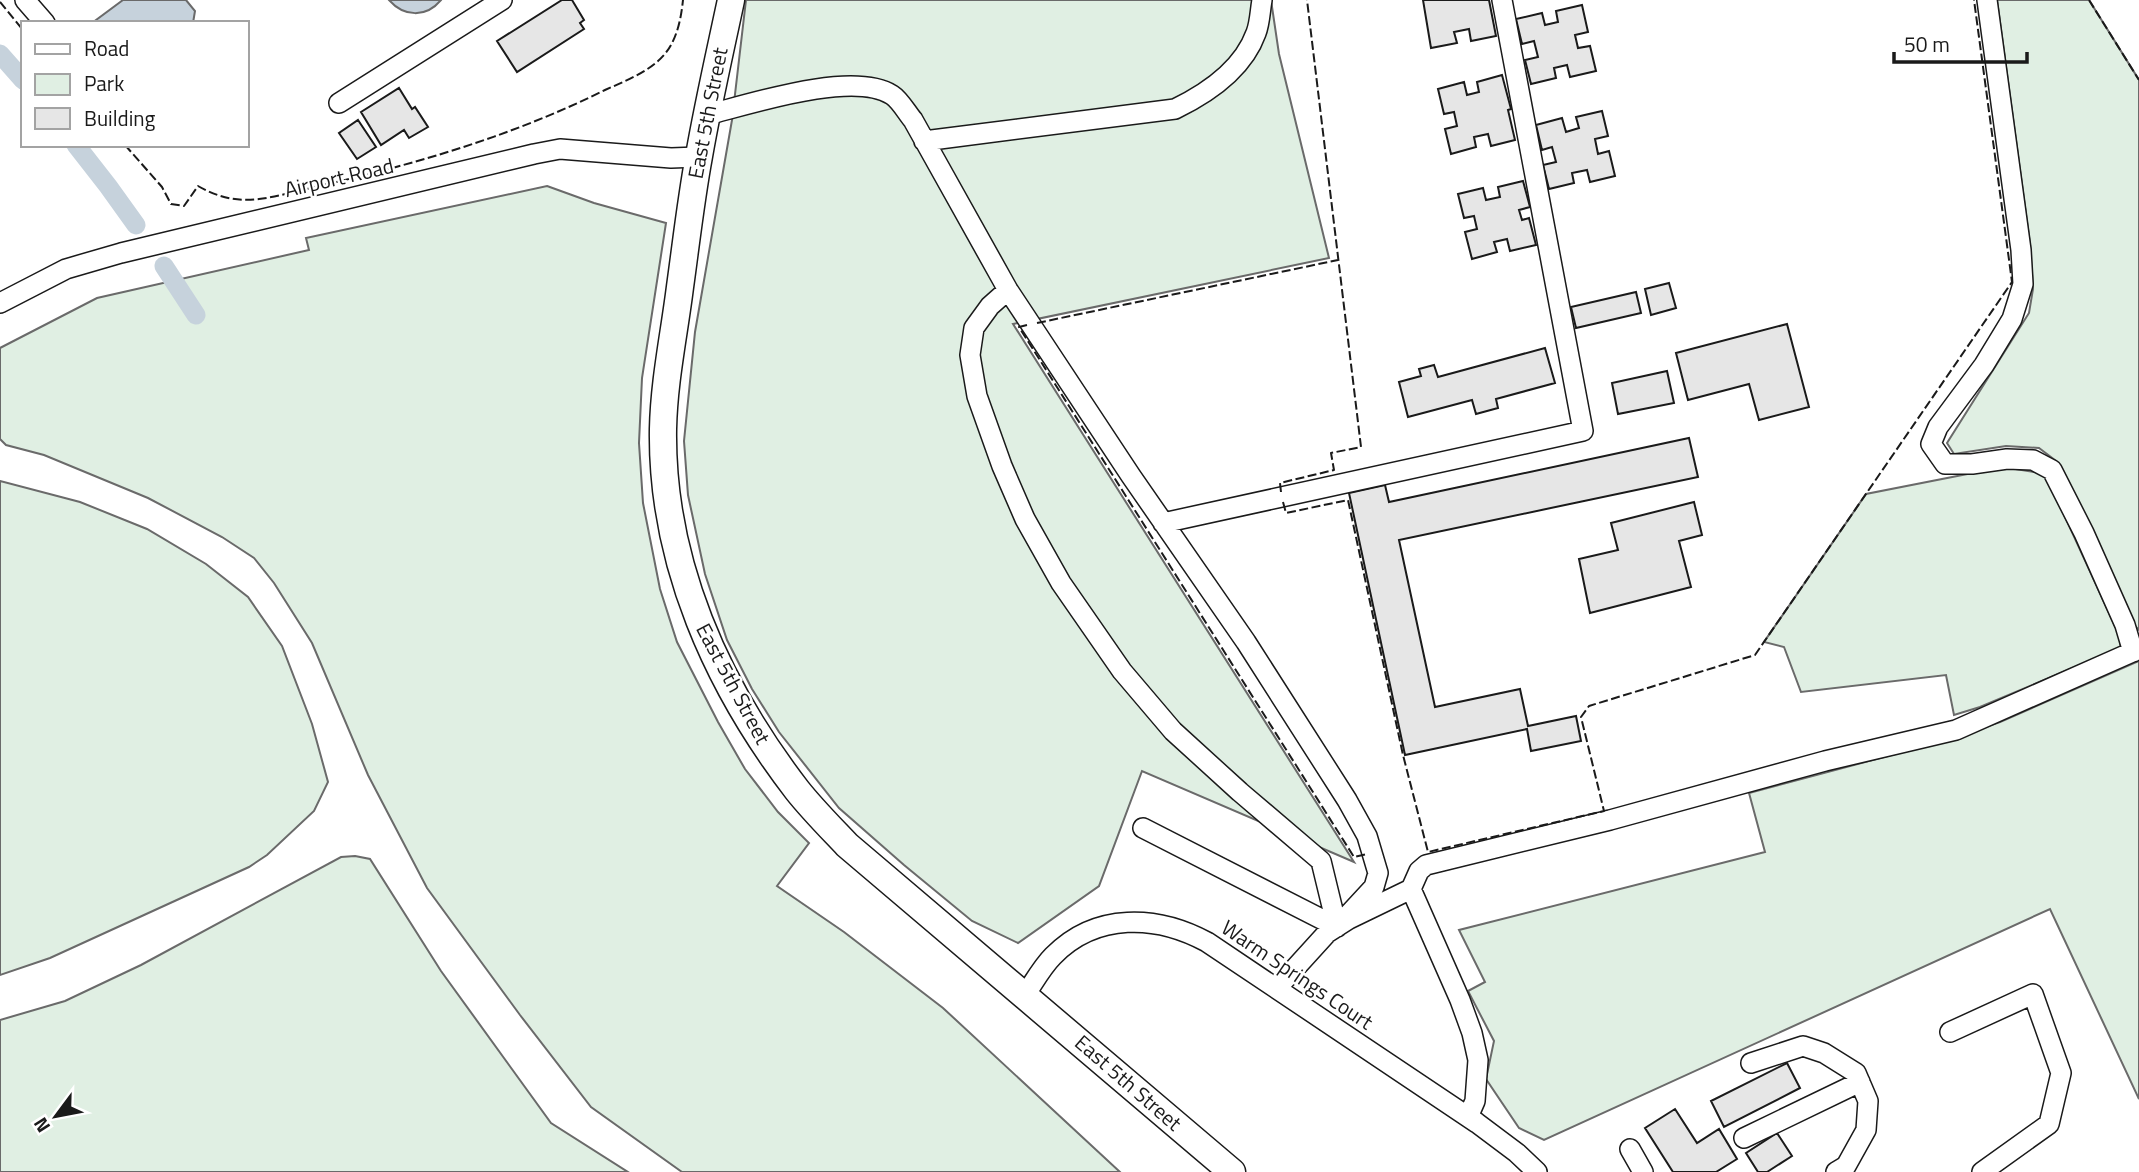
<svg xmlns="http://www.w3.org/2000/svg" width="2139" height="1172" viewBox="0 0 2139 1172" font-family="'Titillium Web',sans-serif">
  <style>
    .green { fill: #e0efe3; stroke: #6a6a6a; stroke-width: 2 }
    .water { fill: #c6d2dc; stroke: #6a6a6a; stroke-width: 2 }
    .lines { fill: none; stroke-linecap: round; stroke-linejoin: round }
    .canal { stroke: #c6d2dc; stroke-width: 19 }
    .building { fill: #e6e6e6; stroke: #1a1a1a; stroke-width: 2 }
    .minor-casing { stroke: #1a1a1a; stroke-width: 22 }
    .major-casing { stroke: #1a1a1a; stroke-width: 29 }
    .minor { stroke: #fff; stroke-width: 19 }
    .major { stroke: #fff; stroke-width: 26 }
    .fence { stroke: #1a1a1a; stroke-width: 2; stroke-dasharray: 9 3.5; stroke-linecap: butt }
    .labels { text-anchor: middle; stroke-width: 5; stroke-linejoin: round; paint-order: stroke }
    .street-label { font-size: 21px; fill: #1a1a1a; stroke: #fff }
  </style>
  <rect width="100%" height="100%" fill="#fff"/>
  <path class="green" d="M746,0H1271L1279,54L1329,258L1013,324L1354,862L1142,771L1099,886L1018,943L972,921L904,865L839,808L779,732L752,689L727,640L705,574L688,495L684,441L695,332L732,120Z
    M1997,0H2089L2139,80V630L2135,626L2056,461L2039,448L2006,446L1954,454L1947,443L2029,313L2033,289L2030,244Z
    M547,186L594,203L666,223L642,378L639,443L643,503L660,589L677,642L718,722L745,769L778,812L809,843L777,886L844,932L943,1008L1120,1172H682L591,1107L520,1015L427,888L368,775L312,643L274,583L254,558L222,537L148,498L44,455L6,445L0,439V348L97,298L309,250L306,238Z
    M2003,467L2041,473L2049,482L2121,639L2120,648L1980,707L1954,715L1946,675L1801,692L1784,647L1764,642L1866,494Z
    M0,481L80,502L147,529L206,564L248,597L282,646L312,724L328,782L314,811L267,855L249,867L50,958L0,975Z
    M2139,661V1099L2050,909L1544,1140L1519,1128L1486,1079L1494,1041L1468,991L1485,982L1459,930L1765,852L1749,793L1944,741L2000,722Z
    M355,856L370,859L441,971L551,1123L628,1172H0V1020L65,1001L141,965L341,857Z"/>
  <path class="water" d="M123,0H186L195,11L193,23H92Z
    M389,0H441C426,18 404,17 389,0Z"/>
  <g class="lines">
    <path class="canal" d="M0,54L23,80
      M76,145L108,186L136,225
      M164,266L196,315"/>
  </g>
  <path class="building" d="M562,0H572L584,20L580,23L584,29L517,72L497,41Z
    M1423,0H1489L1496,36L1471,41L1469,29L1454,32L1457,43L1431,48Z
    M1582,5L1588,32L1575,35L1578,48L1590,46L1596,71L1570,77L1567,65L1554,68L1556,78L1531,84L1525,60L1538,57L1534,41L1522,44L1516,19L1542,13L1545,25L1558,22L1556,11Z
    M1502,75L1511,109L1508,110L1515,140L1491,146L1488,134L1474,137L1476,147L1451,154L1445,129L1457,126L1454,112L1444,114L1438,89L1464,82L1467,95L1479,92L1477,82Z
    M399,88L412,109L415,107L428,127L409,138L404,130L381,145L361,112Z
    M1602,111L1608,136L1595,139L1598,154L1609,151L1615,176L1590,182L1587,170L1572,173L1574,183L1549,189L1543,165L1556,162L1552,147L1542,150L1536,125L1562,118L1566,132L1579,128L1576,117Z
    M358,120L376,147L357,159L339,133Z
    M1523,181L1530,207L1519,210L1522,220L1529,218L1536,245L1510,251L1507,239L1494,242L1497,252L1472,259L1465,232L1477,229L1474,216L1464,218L1458,194L1483,188L1486,200L1500,197L1498,187Z
    M1669,283L1676,308L1651,315L1645,289Z
    M1636,292L1641,313L1576,328L1571,307Z
    M1787,324L1809,407L1759,420L1749,384L1688,400L1676,353Z
    M1545,348L1555,383L1496,399L1498,408L1476,414L1472,400L1408,417L1399,382L1421,376L1419,369L1434,365L1438,377Z
    M1667,371L1674,403L1618,414L1612,383Z
    M1689,438L1698,477L1399,540L1435,707L1520,689L1528,726L1576,716L1581,741L1531,751L1527,729L1405,755L1349,493L1385,485L1389,502Z
    M1694,502L1702,535L1679,541L1691,587L1590,613L1579,559L1618,550L1611,523Z
    M1787,1063L1800,1088L1724,1127L1711,1101Z
    M1675,1109L1697,1143L1719,1129L1737,1159L1716,1172H1673L1645,1128Z
    M1777,1133L1792,1156L1767,1172H1758L1746,1153Z"/>
  <g class="lines">
    <g class="minor-casing">
      <path id="minor" d="M25,0L45,23
        M1987,0L2021,250L2023,284L2012,319L1984,365L1938,427L1931,444L1945,464H1972L2007,459L2033,460L2052,470L2084,533L2125,625L2133,652
        M339,103L502,0
        M707,115C750,104 853,70 892,95C900,100 907,113 913,120L1008,290L1131,476L1246,642L1347,800L1367,836L1378,873L1374,887L1337,927
        M924,141L1175,109C1208,93 1243,69 1256,33C1260,23 1260,11 1262,0
        M1008,290L990,306L974,328L970,355L977,396L1002,466L1025,519L1061,583L1122,671L1173,731L1240,792L1321,861L1337,927
        M0,303L66,269L121,253L534,154L560,149L671,158L698,157
        M1163,523L1583,431L1502,0
        M1143,828L1337,927
        M1277,988L1327,933L1349,919L1411,889
        M1025,995C1034,982 1042,967 1053,956C1096,912 1157,915 1207,942L1477,1123L1517,1153L1537,1172
        M1950,1032L2033,994L2061,1073L2049,1124L1982,1172
        M1751,1063L1803,1046L1824,1053L1856,1073L1868,1101L1866,1130L1846,1166L1836,1172
        M1468,1117L1475,1101L1478,1060L1472,1033L1460,1000L1411,889L1419,871L1426,865L1610,820L1825,761L1956,730L2139,649
        M1744,1138L1860,1082
        M1630,1149L1643,1172"/>
    </g>
    <g class="major-casing">
      <path id="major" d="M731,0C720,52 708,104 699,156C691,199 686,244 680,287C674,335 664,381 663,429C661,562 717,686 797,790C812,809 830,827 847,845L1232,1172"/>
    </g>
    <use href="#minor" class="minor"/>
    <use href="#major" class="major"/>
    <path class="fence" d="M2089,0L2139,80
      M0,2L23,30
      M125,145L162,187L171,204L184,206L198,186C217,197 237,202 259,199C283,196 308,188 332,183C427,161 518,133 605,90C625,81 649,72 664,55C677,40 681,19 683,0
      M1037,323L1338,260
      M1027,325L1019,327L1354,857L1367,854
      M1281,492L1280,483L1334,470L1331,453L1361,447L1307,0
      M1283,502L1286,513L1348,500L1403,755L1428,852L1604,811L1581,717L1589,706L1755,655L2012,282L1974,0"/>
  </g>
  <g class="labels">
    <g class="street-label">
      <text transform="translate(708 113) rotate(-79)" y="7">East 5th Street</text>
      <text transform="translate(339 178) rotate(-13)" y="7">Airport Road</text>
      <text transform="translate(733 684) rotate(62)" y="7">East 5th Street</text>
      <text transform="translate(1297 975) rotate(34)" y="7">Warm Springs Court</text>
      <text transform="translate(1128 1083) rotate(41)" y="7">East 5th Street</text>
    </g>
  </g>
  <rect x="21" y="21" width="228" height="126" fill="#ffffff" stroke="#a3a3a3" stroke-width="2"/>
  <rect x="35" y="44" width="35" height="10" fill="#ffffff" stroke="#a3a3a3" stroke-width="2"/>
  <text x="84" y="56" font-size="21" fill="#1a1a1a">Road</text>
  <rect x="35" y="74" width="35" height="21" fill="#e0efe3" stroke="#a3a3a3" stroke-width="2"/>
  <text x="84" y="91" font-size="21" fill="#1a1a1a">Park</text>
  <rect x="35" y="108" width="35" height="21" fill="#e6e6e6" stroke="#a3a3a3" stroke-width="2"/>
  <text x="84" y="126" font-size="21" fill="#1a1a1a">Building</text>
  <g transform="translate(56 1116) rotate(238)" stroke="#ffffff" stroke-width="5" paint-order="stroke">
  <path d="M0-5L12 26L0 18L-12 26Z" fill="#1a1a1a"/>
  <text y="-10" font-size="19" font-weight="bold" text-anchor="middle" fill="#1a1a1a">N</text>
  </g>
  <path d="M1894 52v10h133v-10" fill="none" stroke="#1a1a1a" stroke-width="3.5"/>
  <text x="1904" y="52" font-size="21" fill="#1a1a1a" stroke="#ffffff" stroke-width="5" paint-order="stroke">50 m</text>
</svg>
